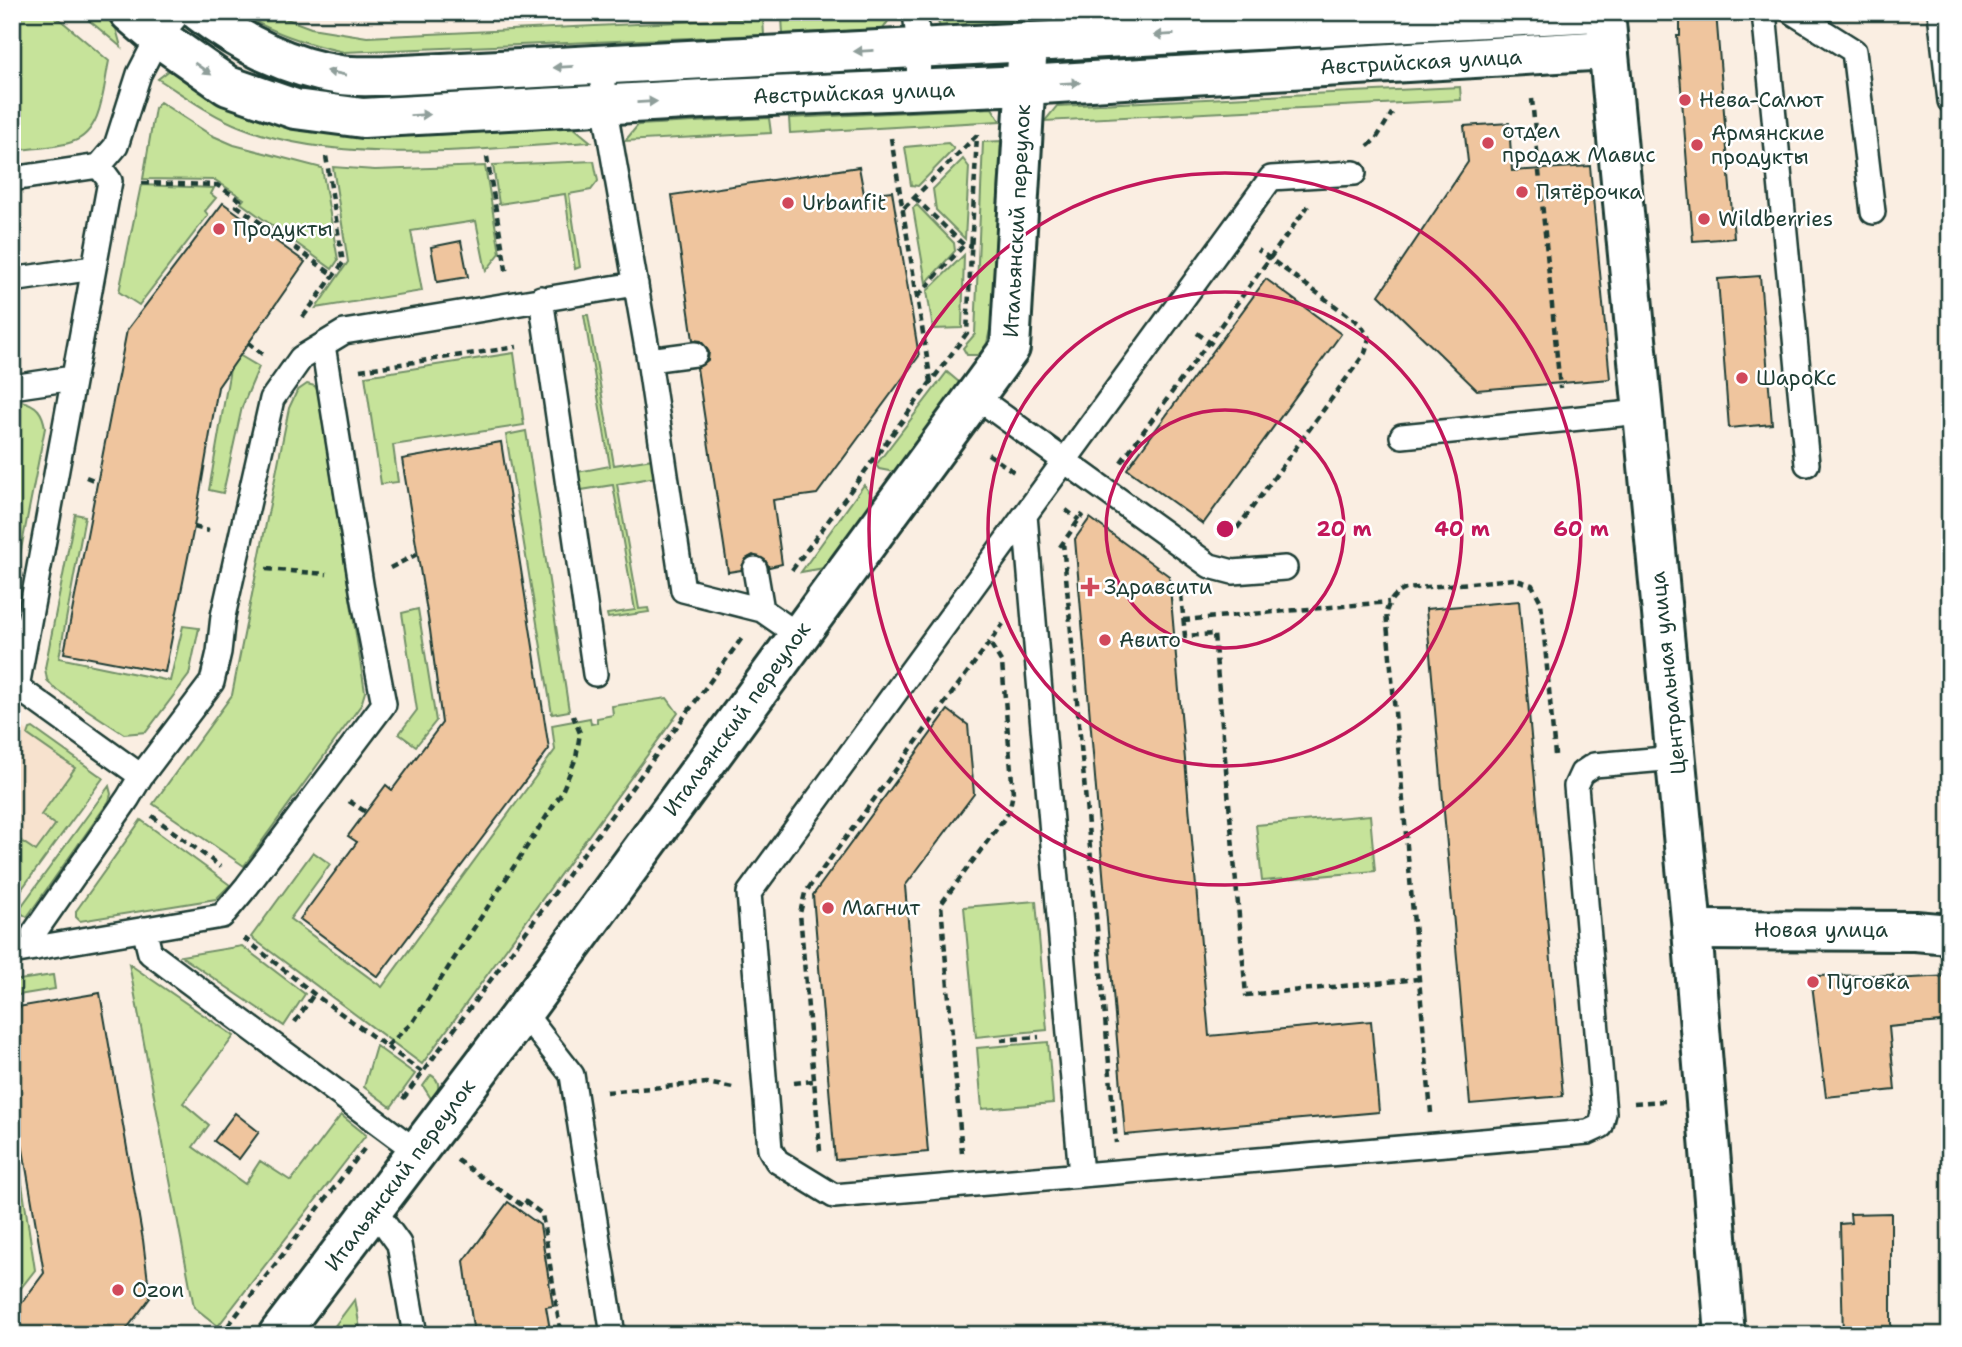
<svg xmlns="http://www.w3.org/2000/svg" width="1962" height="1347" viewBox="0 0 1962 1347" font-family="'Shantell Sans',sans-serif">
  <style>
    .built { fill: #f7e2ce }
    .green { fill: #c6e39a; stroke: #729067; stroke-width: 2 }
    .building { fill: #efc59e; stroke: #1f3d34; stroke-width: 2 }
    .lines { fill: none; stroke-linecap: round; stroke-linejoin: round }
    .lane-casing { stroke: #1f3d34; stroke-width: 28 }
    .street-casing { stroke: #1f3d34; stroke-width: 44 }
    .secondary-casing { stroke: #1f3d34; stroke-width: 44 }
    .path { stroke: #1f3d34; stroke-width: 4.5; stroke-dasharray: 7 5; stroke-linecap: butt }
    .lane { stroke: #fff; stroke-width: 23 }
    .street { stroke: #fff; stroke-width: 38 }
    .secondary { stroke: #fff; stroke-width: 38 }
    .oneway { fill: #8f9e9a }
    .ring { fill: none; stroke: #c2185b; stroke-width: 3.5 }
    .poi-dot { fill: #d1495b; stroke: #fff; stroke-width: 2.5 }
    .labels { text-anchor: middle; stroke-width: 5; stroke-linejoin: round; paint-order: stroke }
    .street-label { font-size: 21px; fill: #1f3d34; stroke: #fff }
    .poi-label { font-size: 21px; fill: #1f3d34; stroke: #fff; text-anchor: start }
    .centre { fill: #c2185b; stroke: #fff; stroke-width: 3.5 }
    .ring-label { font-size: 21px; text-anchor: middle; font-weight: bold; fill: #c2185b; stroke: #fff; stroke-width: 5; stroke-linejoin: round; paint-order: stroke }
  </style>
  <rect width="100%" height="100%" fill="#faeee2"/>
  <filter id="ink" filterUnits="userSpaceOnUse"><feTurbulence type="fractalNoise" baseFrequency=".0143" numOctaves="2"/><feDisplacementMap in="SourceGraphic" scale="14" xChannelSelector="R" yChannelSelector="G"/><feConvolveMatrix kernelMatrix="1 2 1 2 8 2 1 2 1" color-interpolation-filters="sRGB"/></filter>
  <g filter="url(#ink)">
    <path class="built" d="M12,720L99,781L12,899Z"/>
    <path class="green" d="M12,12H51L109,61C103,88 103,132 72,142C54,148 31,148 12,151Z
      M79,12C113,12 113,16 121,47Z
      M237,12H268L311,28L367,37L763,18L764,35L344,52C302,43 275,33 237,12Z
      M894,12L883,29L783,34L782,17Z
      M933,12H1229L940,26Z
      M171,69C195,84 218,101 244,113C306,140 379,137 445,134C488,132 531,130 573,127L591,142C484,148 341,167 241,127C212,116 185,96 158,79Z
      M1460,87L1461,100L1045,121L1057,106Z
      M160,102L211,135L234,145L322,168L338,260L332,269L241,203L244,199L215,180L143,179L155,108Z
      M992,108L1000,121L790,133L789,118Z
      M769,118L771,133L625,141L638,125Z
      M1001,141L991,325L987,343L979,355H967L963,348L975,334L983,142Z
      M948,143L954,149L918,186L911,185L905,147Z
      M963,159L969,167L965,239L936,210L933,189Z
      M594,161L598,181L591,190L569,194L580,267L575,269L565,194L499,204L493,165Z
      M485,166L500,253L486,271L476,221L411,231L422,291L316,308L348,262L333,167L375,170Z
      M141,185L214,188L211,194L216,198L205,211L208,215L139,305L119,292Z
      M917,205L954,243L955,251L926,283L913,208Z
      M964,255L962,328L933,329L927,291Z
      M584,315H588L614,465L653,459L656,477L617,484L639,609L648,608L649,612L608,618L607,614L635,610L613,485L575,491L572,473L610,466Z
      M514,353L524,425L393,445L398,482L381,484L365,376Z
      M239,355L259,367L242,407L223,493L209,490L230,369Z
      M947,372L960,383L894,472L879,469L876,465Z
      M307,384L315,386L318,393L365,692L361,705L244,866L153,804L232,695L289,408L297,391Z
      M21,401C37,404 43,413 45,428L12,595V402Z
      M526,431L569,711L552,714L506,435Z
      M864,485L875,499L824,568L801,572Z
      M75,514L85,516L59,658L170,681L183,626L199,628L189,675L146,732L124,734L54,688L47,680L45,668Z
      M418,609L436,721L416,746L399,734L417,710L402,613Z
      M667,698L678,713L422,1064L251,937L313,852L330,864L290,919L382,987L555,750L552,725L590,718L591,724L597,723V718L613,715L612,706Z
      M33,728L103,778L13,901L12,835L36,851L55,825L41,815L75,768L28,735L30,729Z
      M109,786L111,794L109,801L27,917L18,911Z
      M1370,815L1375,871L1262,881L1256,825Z
      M141,820L230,885L216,899L80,921L76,917V911Z
      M1036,901L1047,1030L976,1037L964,907Z
      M242,946L305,994L284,1026L181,956Z
      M129,964L234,1036L183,1103L209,1125L193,1147L245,1184L260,1161L291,1181L341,1115L366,1135L218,1326L194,1307Z
      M53,975L55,989L12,996V981Z
      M1048,1042L1053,1103L982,1109L977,1048Z
      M376,1046L415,1074L391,1107L364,1087Z
      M431,1075C442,1081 439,1092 432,1100L423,1086Z
      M18,1158L35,1270L14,1297L12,1159Z
      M355,1299L361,1335H328Z"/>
    <path class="building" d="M1680,12H1716L1734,238L1693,241L1677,36H1680Z
      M1509,123L1512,171L1590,166L1610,379L1477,390L1379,295L1468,162L1464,126Z
      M859,167L864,194L892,191L919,356L817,494L773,500L782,564L769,567L765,560L753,555L746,559L741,570L728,572L697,368L708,360L709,352L701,341L693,340L672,195Z
      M223,203L305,262L218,387L194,527L165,672L64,653L127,330Z
      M461,241L468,277L437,282L431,247Z
      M1760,276L1772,424L1729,428L1718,279Z
      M1266,279L1341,334L1203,524L1127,469Z
      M501,442L549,749L378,977L300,919L357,842L348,836L386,785L392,790L442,723L430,630L402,459Z
      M1090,518L1169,576L1209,1036L1371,1021L1379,1112L1125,1135L1075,539Z
      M1519,601L1563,1096L1470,1104L1426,609Z
      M948,710L968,725L974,794L905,886L928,1152L835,1160L813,895Z
      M1893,975V979L1950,976V1021L1889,1027L1895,1090L1826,1097L1811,976Z
      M100,993L143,1240L150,1298L122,1335H12V1316L44,1273L12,1084V1008Z
      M235,1113L259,1132L239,1159L214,1141Z
      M508,1202L540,1225L553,1306L546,1307L551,1335H474L464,1261Z
      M1891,1213V1335H1843L1840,1224L1851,1223L1850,1214Z"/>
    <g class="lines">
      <g class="lane-casing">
        <path id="lane" d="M915,12L919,48L918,90
          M1764,12L1807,464
          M1792,12L1854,51L1873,212
          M1940,12L1950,101
          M602,65L604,104L649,360L683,590L762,610L798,635
          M99,166L110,181L17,687L141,776
          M1354,173L1271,178L749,893L770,1149L777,1161L834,1196L1588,1132L1601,1126L1604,1113L1576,786L1582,773L1594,765L1676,758
          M12,179L99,166L116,146L139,74L158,37L180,12
          M12,280L93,268
          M541,298L595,674
          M649,360L695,354
          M12,387L73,378
          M975,396L1210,566L1233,572L1285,568
          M1402,436L1641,412
          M1025,515L1081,1175
          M755,569L762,610
          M144,929L150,953L416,1151
          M36,948L34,933L128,798L141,776L212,682L219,652L223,616L272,399L301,358L344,332L636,284
          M12,952L222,916L247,886L384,704L362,590L323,345
          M523,1012L572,1075L613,1335
          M373,1208L399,1244L415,1335"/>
      </g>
      <g class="street-casing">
        <path id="street" d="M129,12L158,37L228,86L295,109L363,118L704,99L1025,85L1608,50
          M200,12C240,43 290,68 340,75C355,77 370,76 385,76L1599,12
          M1692,930L1915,931L1950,934
          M278,1335L523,1012L1010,348L1028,42"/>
      </g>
      <g class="secondary-casing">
        <path id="secondary" d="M1605,12L1692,930L1725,1335"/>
      </g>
      <path class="path" d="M537,12V15
        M1532,99L1560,388
        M891,138L931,382
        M1368,146L1376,139L1392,113
        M487,157L507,275
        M142,183L217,185L240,200L237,206L333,275
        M915,198L964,245L972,246
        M904,208L977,135
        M918,296L964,245
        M303,317L343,263L326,156
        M1197,333L1216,347
        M248,342L266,357
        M360,370L517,347
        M988,454L1017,474
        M1121,462L1308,206
        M86,477L98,482
        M1066,510L1079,520
        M194,527L209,531
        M1230,538L1365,353L1369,338L1360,324L1258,250
        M1063,542L1116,1143
        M1060,547L1083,514
        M390,568L417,554
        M266,569L327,574
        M792,570L967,333L977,134
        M1180,583L1185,636L1214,634L1246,995L1419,979
        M1183,620L1389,602
        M349,801L366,812
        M152,816L221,867
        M244,938L314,994L422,1072
        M295,1022L314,994
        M1001,1040L1039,1037
        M387,1046L413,1022L561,794L576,758L580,733L573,716
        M794,1083L814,1081
        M606,1092L707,1083L733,1088
        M403,1099L742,638
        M1634,1103L1667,1101
        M1431,1113L1386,612C1390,600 1394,594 1406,589L1514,579L1532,585L1541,602L1555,755
        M12,1132L22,1130
        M820,1151L800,913L805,893L1003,624
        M962,1153L941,904L1009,812L1013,793L1002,663L990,643
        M457,1160L523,1206L526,1202L542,1214L561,1335
        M221,1335L364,1149"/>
      <use href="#lane" class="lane"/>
      <use href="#street" class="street"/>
      <use href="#secondary" class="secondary"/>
    </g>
    <defs><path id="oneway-solid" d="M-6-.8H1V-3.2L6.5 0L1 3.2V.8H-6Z" transform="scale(1.75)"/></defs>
    <g class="oneway">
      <use href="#oneway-solid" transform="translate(1164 35) rotate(177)"/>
      <use href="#oneway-solid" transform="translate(864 51) rotate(177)"/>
      <use href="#oneway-solid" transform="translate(563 67) rotate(177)"/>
      <use href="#oneway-solid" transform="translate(203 69) rotate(35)"/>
      <use href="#oneway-solid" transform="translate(336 73) rotate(-169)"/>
      <use href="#oneway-solid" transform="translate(1070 83) rotate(-3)"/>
      <use href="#oneway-solid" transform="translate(647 102) rotate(-3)"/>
      <use href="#oneway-solid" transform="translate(420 115) rotate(-3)"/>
    </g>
  </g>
  <g class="ring">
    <circle cx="1225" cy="529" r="119"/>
    <circle cx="1225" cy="529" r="237"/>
    <circle cx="1225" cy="529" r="356"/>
  </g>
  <g class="poi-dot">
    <circle cx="1685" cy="100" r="7"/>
    <circle cx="1488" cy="143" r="7"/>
    <circle cx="1697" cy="145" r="7"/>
    <circle cx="1522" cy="192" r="7"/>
    <circle cx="788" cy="203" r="7"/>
    <circle cx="1704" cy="219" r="7"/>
    <circle cx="219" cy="229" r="7"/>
    <circle cx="1742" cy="378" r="7"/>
    <path d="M1086.5 576.5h7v7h7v7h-7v7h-7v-7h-7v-7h7z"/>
    <circle cx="1105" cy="640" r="7"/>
    <circle cx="828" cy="908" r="7"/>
    <circle cx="1813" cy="982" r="7"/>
    <circle cx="118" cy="1290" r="7"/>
  </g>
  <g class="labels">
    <g class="street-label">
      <text transform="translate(1421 62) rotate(-3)" y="7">Австрийская улица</text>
      <text transform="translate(854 93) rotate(-2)" y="7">Австрийская улица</text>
      <text transform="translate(1017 221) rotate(-87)" y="7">Итальянский переулок</text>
      <text transform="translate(1668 673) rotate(-96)" y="7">Центральная улица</text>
      <text transform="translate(737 719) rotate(-54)" y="7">Итальянский переулок</text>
      <text x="1821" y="937">Новая улица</text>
      <text transform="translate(400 1175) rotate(-53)" y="7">Итальянский переулок</text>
    </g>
    <g class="poi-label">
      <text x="1699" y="107">Нева-Салют</text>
      <text x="1502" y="138">отдел<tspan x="1502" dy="24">продаж Мавис</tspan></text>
      <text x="1711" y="140">Армянские<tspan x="1711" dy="24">продукты</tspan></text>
      <text x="1536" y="199">Пятёрочка</text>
      <text x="802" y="210">Urbanfit</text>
      <text x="1718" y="226">Wildberries</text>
      <text x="233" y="236">Продукты</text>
      <text x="1756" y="385">ШароКс</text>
      <text x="1104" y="594">Здравсити</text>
      <text x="1119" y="647">Авито</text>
      <text x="842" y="915">Магнит</text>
      <text x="1827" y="989">Пуговка</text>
      <text x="132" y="1297">Ozon</text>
    </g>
  </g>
  <circle cx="1225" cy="529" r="10" class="centre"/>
  <g class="ring-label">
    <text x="1344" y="536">20 m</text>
    <text x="1462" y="536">40 m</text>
    <text x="1581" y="536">60 m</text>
  </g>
  <rect width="1962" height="1347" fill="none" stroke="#fff" stroke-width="42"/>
  <rect x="21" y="21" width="1920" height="1305" fill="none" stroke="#1f3d34" stroke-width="2.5" filter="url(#ink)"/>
</svg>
